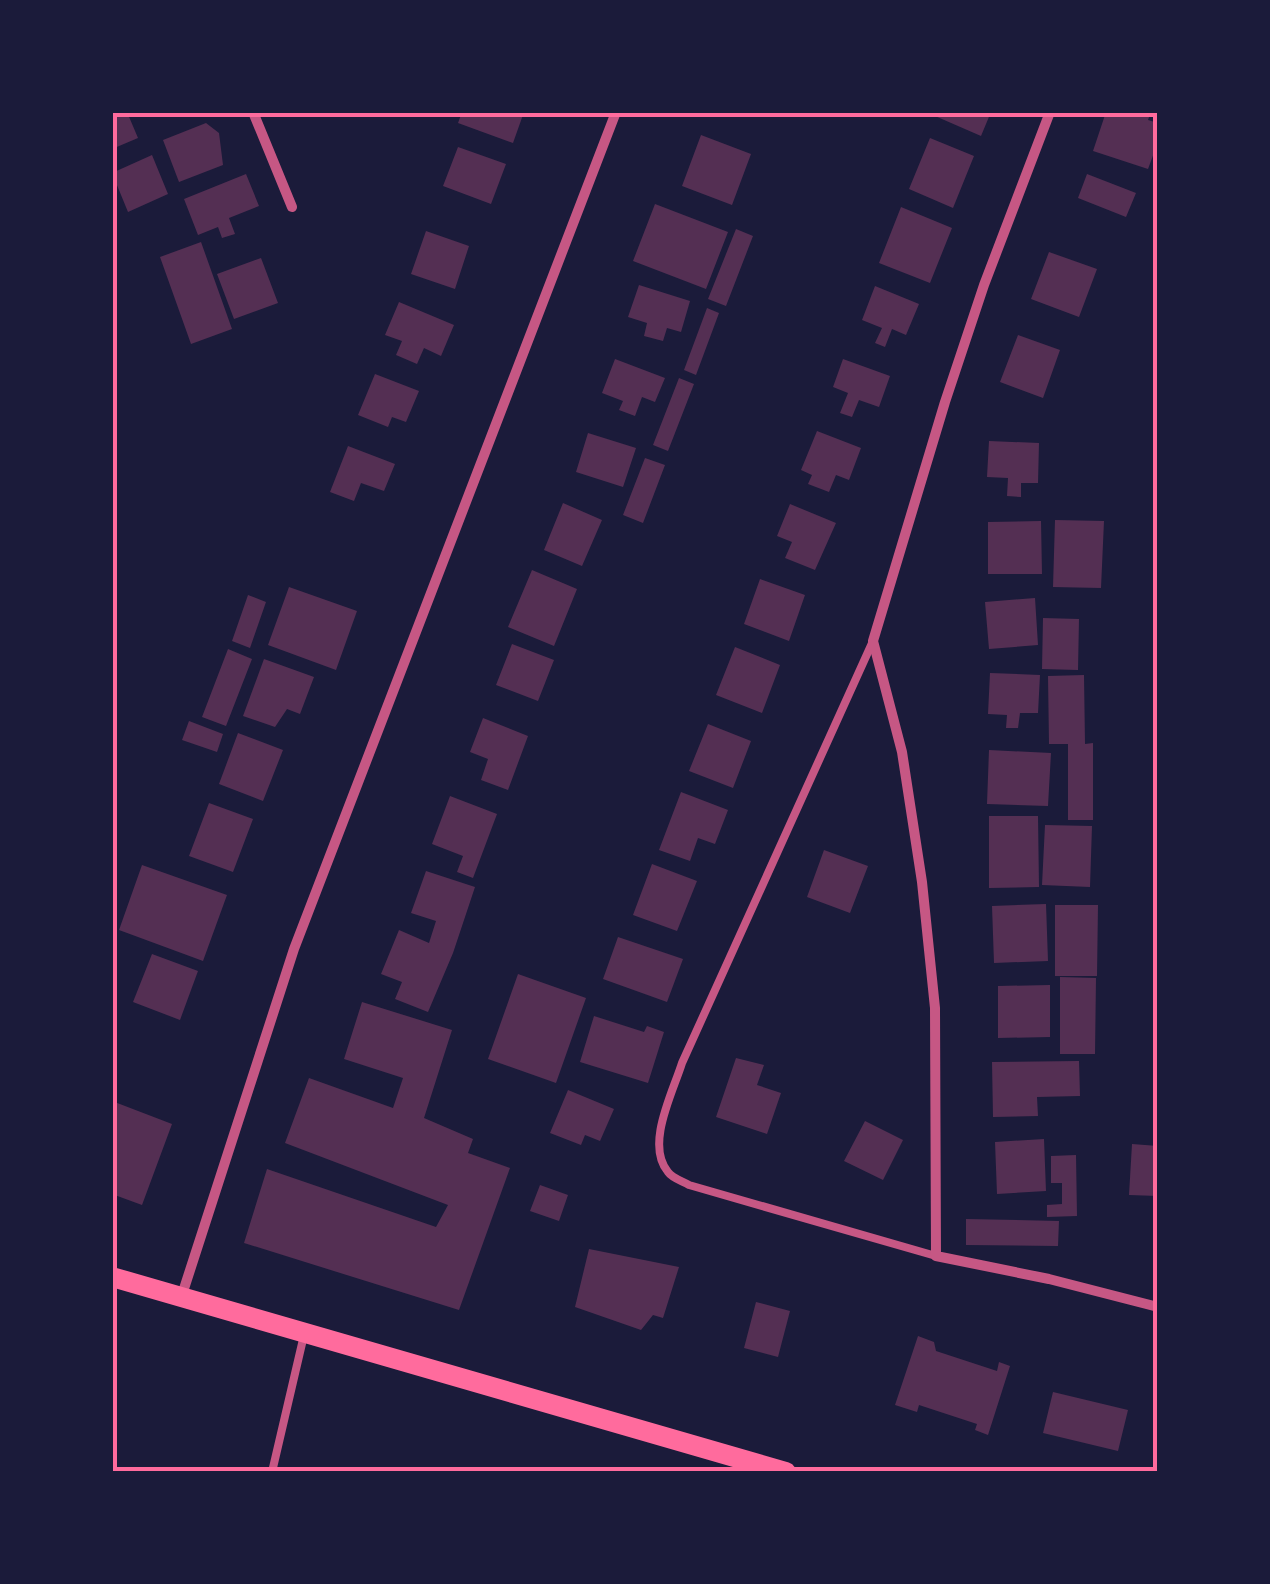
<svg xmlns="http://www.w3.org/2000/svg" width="1270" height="1584" viewBox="0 0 1270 1584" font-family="'Work Sans',sans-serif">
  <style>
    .building { fill: #542f53 }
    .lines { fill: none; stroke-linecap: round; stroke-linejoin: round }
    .service { stroke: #c65784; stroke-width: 8 }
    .minor { stroke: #c65784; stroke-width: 10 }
    .secondary { stroke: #ff6b9d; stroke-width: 20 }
    .neatline { fill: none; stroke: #ff6b9d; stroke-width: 4 }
  </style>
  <rect width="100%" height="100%" fill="#1b1b3a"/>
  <path class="building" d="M112,112H127L138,138L112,149Z
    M462,112H524L513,143L458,123Z
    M936,112H991L981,136L935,116Z
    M1106,112H1151L1148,120L1158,123V142L1148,169L1093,151Z
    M206,123L219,133L223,165L179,182L163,140Z
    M701,135L751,154L732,205L682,186Z
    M930,138L974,156L953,208L909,189Z
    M458,147L506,164L491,204L443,186Z
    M152,155L168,194L128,212L112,173Z
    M246,174L259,206L229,218L235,234L222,238L218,227L198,235L184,199Z
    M1087,174L1136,193L1126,217L1078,198Z
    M655,204L728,232L706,289L633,261Z
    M901,207L952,228L930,283L879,263Z
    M736,229L753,236L726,306L708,299Z
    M426,231L469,246L455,289L411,274Z
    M201,242L232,329L191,344L160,257Z
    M1049,252L1097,269L1079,317L1031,299Z
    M261,258L278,303L234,319L217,274Z
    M639,285L690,301L681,332L667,328L663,341L644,336L647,323L628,317Z
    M875,286L919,304L906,335L892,329L885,347L875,343L882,328L862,320Z
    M399,302L454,325L441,356L424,348L417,364L396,355L402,341L385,335Z
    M707,308L719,313L696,375L684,370Z
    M1018,335L1060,350L1043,398L1000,382Z
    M615,359L665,378L655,402L642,397L635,416L619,410L623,401L602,393Z
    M843,359L890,376L879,407L859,400L852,417L840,413L848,393L833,387Z
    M375,374L419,391L406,422L392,417L388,427L358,415Z
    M679,378L694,384L668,451L653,445Z
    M817,431L861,448L849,480L836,475L829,492L808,484L812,475L801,470Z
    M588,433L636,448L623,487L576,472Z
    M989,441L1039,443L1038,483H1021V497L1007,496L1008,478L987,477Z
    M348,446L395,464L384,491L361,483L354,501L330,492Z
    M645,458L665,465L643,523L623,515Z
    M563,503L602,520L582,566L544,550Z
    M790,504L836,523L815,570L785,558L792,542L777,536Z
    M1055,520L1104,521L1101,588L1053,587Z
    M1041,521L1042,574H988V522Z
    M532,570L577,589L554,646L508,627Z
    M760,579L805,595L789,641L744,624Z
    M289,587L357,611L336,670L268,645Z
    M248,595L266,602L250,648L232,641Z
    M1035,598L1038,645L989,649L985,602Z
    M1043,618L1079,619L1078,670L1042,669Z
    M512,644L554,660L538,701L496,685Z
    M735,647L780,665L762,713L716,695Z
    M228,649L252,659L226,726L202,717Z
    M264,659L314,677L300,714L287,709L275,727L243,716Z
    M990,673L1040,675L1038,713H1020L1018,728H1006L1007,715L988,714Z
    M1084,675L1085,744L1093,743V820H1068V744H1049L1048,676Z
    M483,718L528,736L508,790L481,780L488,759L470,752Z
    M189,721L223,734L217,752L182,740Z
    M708,724L751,741L733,788L689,771Z
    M238,733L283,750L263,801L219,784Z
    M989,750L1051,753L1048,806L987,804Z
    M681,792L728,810L715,844L698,838L690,861L659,850Z
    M450,796L497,814L473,878L457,872L463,856L432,844Z
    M209,803L253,819L233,872L189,856Z
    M989,816H1038L1039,887L989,888Z
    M1045,825L1092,826L1090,887L1042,885Z
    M824,850L868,866L850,913L807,897Z
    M652,864L697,881L677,931L633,915Z
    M142,865L227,895L203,961L119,930Z
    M426,871L475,887L453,953L428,1012L395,999L402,982L381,974L399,930L429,943L436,921L411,913Z
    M1046,904L1048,961L994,963L992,906Z
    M1055,905H1098L1097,976H1055Z
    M618,937L683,959L667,1002L603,979Z
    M152,954L198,971L180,1020L133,1002Z
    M518,974L586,998L556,1083L488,1059Z
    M1060,977L1096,978L1095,1054H1060Z
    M1050,985V1037L998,1038V986Z
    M362,1002L452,1030L424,1118L473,1139L468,1153L510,1168L459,1310L244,1243L267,1169L436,1227L448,1205L285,1143L309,1078L393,1108L403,1078L344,1059Z
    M594,1016L644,1032L647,1026L664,1032L648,1083L580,1062Z
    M736,1058L764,1065L757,1085L781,1093L767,1134L716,1117Z
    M1079,1061L1080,1096L1037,1097L1038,1116L993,1117L992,1062Z
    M568,1090L614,1109L600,1141L585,1135L581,1145L550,1133Z
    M112,1101L172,1124L142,1205L112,1194Z
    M865,1121L903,1140L883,1180L844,1161Z
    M1044,1139L1046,1191L997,1194L995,1142Z
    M1132,1144L1158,1146V1196L1129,1195Z
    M1076,1155L1077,1216L1047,1217V1205L1062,1204V1183H1051V1156Z
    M540,1185L568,1195L559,1221L530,1211Z
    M966,1219L1059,1221L1058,1246L966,1245Z
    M589,1249L679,1267L663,1318L653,1315L641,1330L575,1307Z
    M756,1302L790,1311L778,1357L744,1348Z
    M918,1336L934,1342L936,1351L997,1371L999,1362L1010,1366L988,1435L975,1430L977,1424L919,1405L917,1412L895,1405Z
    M1053,1392L1128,1410L1118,1451L1043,1433Z"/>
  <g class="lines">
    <path class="service" d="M873,641L682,1063C673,1092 645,1145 668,1172C672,1178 682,1181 689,1185L936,1256
      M272,1472L304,1335"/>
    <path class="minor" d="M253,112L292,207
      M1050,112L984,285L945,402L873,641L902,752L922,882L935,1008L936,1256L1049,1279L1158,1307
      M181,1298L294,949L616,112"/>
    <path class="secondary" d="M112,1277L786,1472"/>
  </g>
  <rect width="1270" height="1584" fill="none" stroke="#1b1b3a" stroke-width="230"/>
  <rect x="115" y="115" width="1040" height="1354" class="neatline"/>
</svg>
